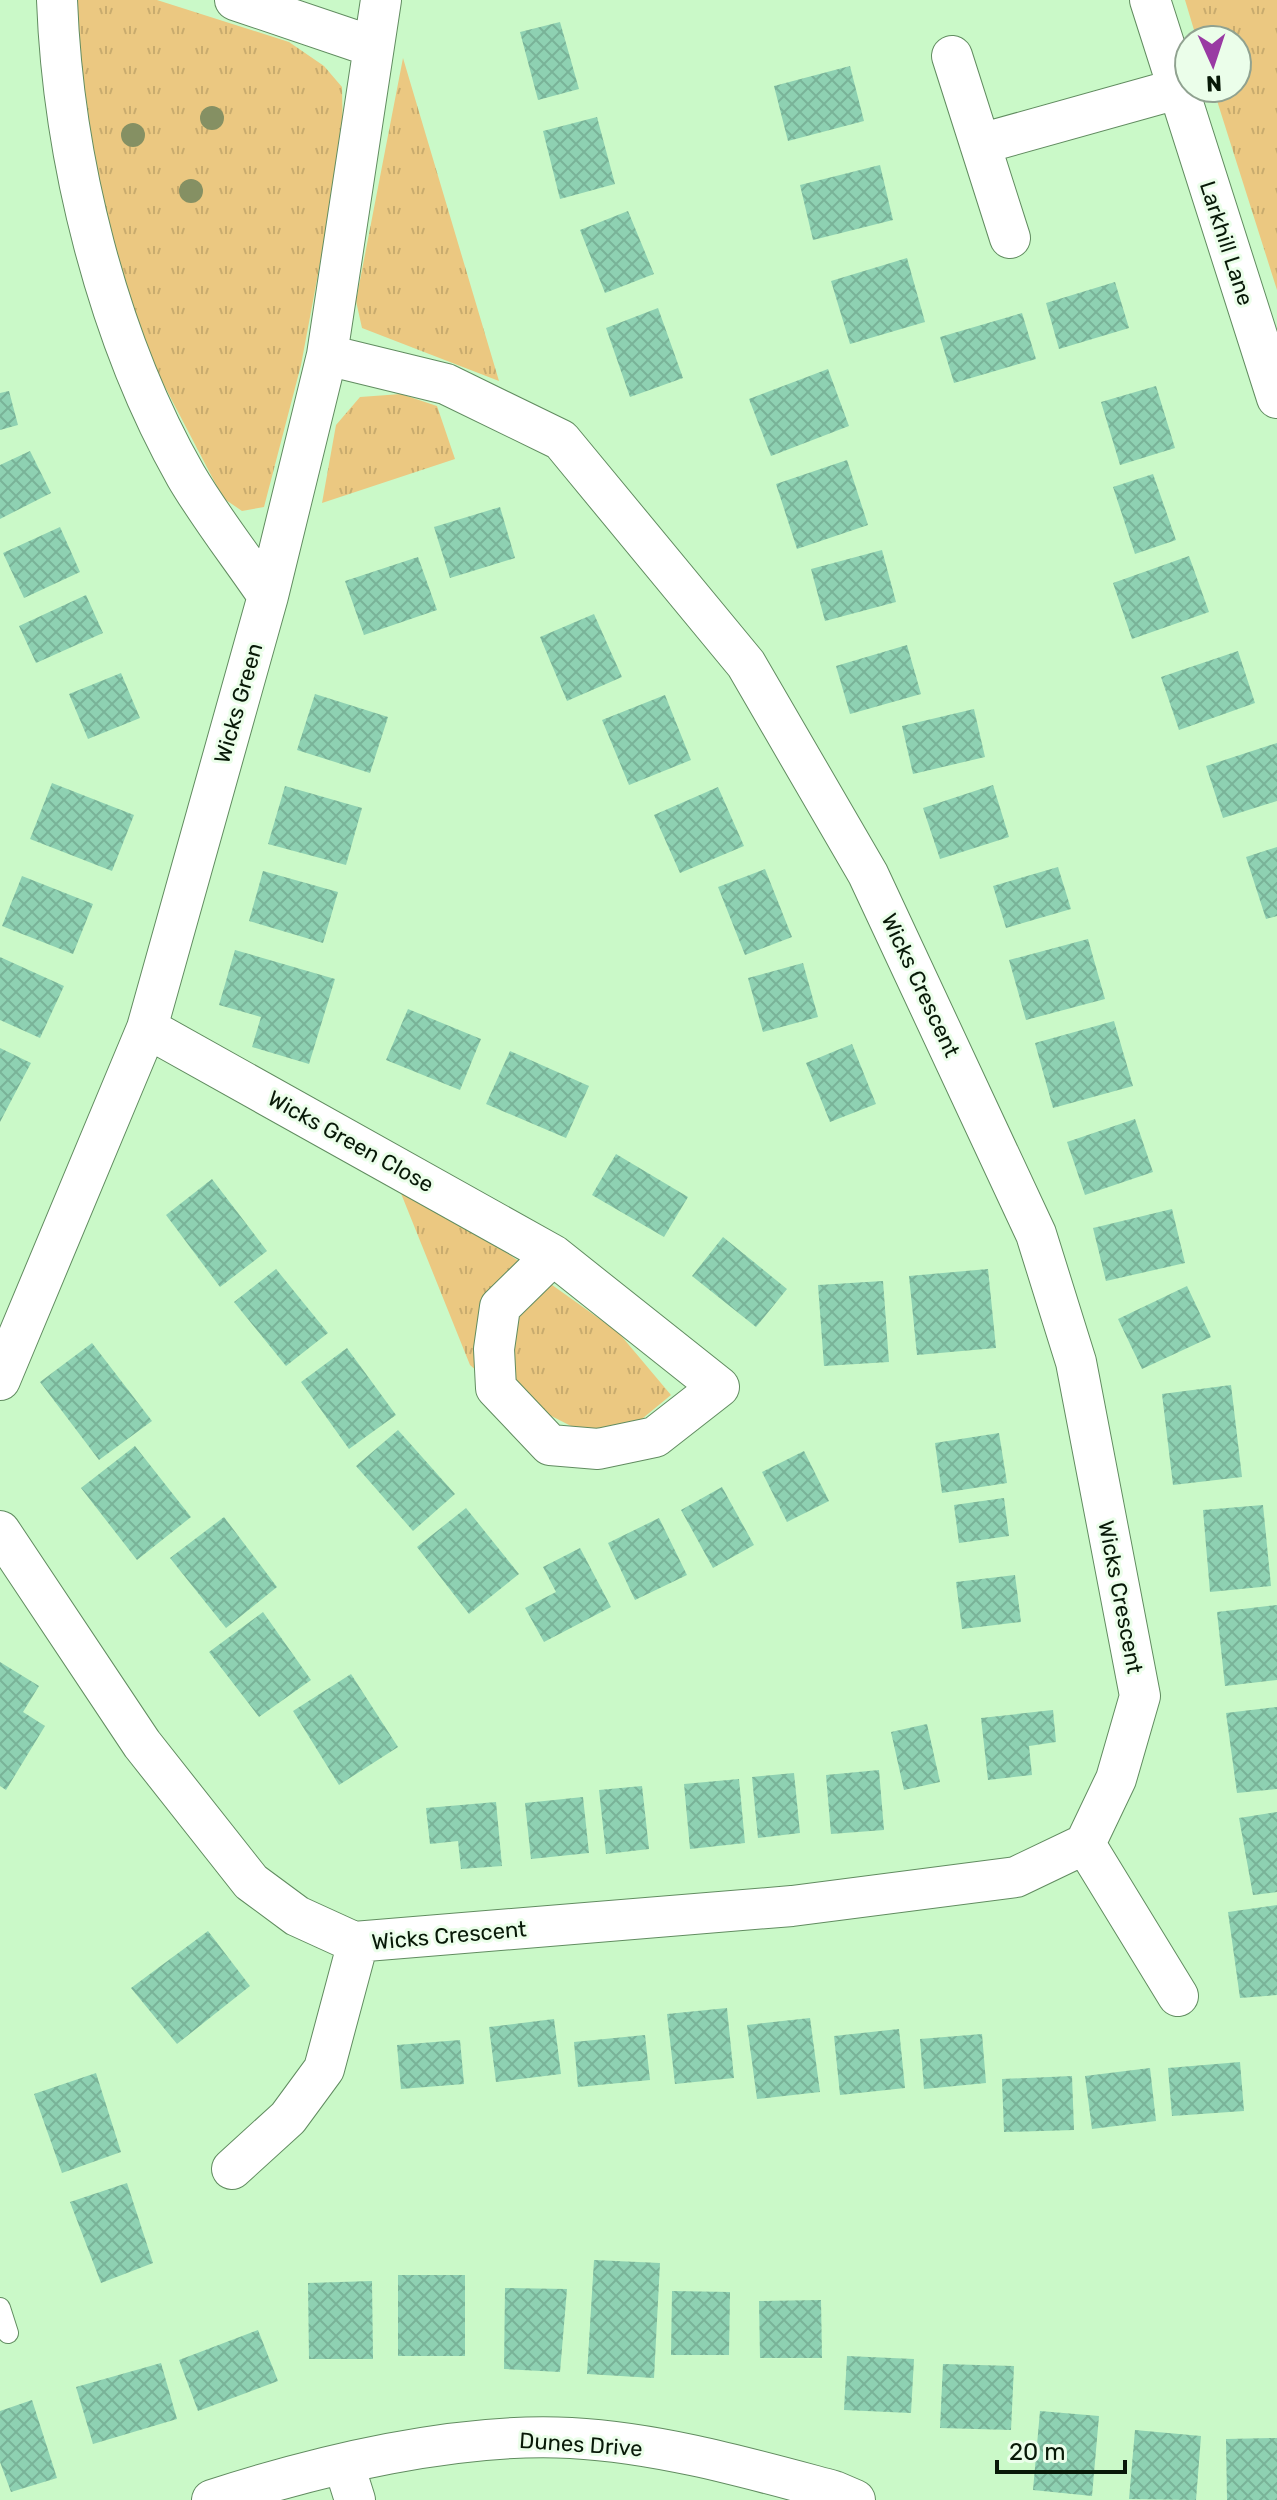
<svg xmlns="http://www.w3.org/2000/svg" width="1277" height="2500" viewBox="0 0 1277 2500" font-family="Rubik,sans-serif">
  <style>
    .grass { fill: url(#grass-tufts) }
    .building { fill: url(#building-cross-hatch) }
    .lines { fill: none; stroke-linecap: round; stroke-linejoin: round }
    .service-casing { stroke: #618c60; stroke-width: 22 }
    .minor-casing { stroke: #618c60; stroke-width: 42 }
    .service { stroke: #fff; stroke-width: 20 }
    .minor { stroke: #fff; stroke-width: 40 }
    .tree { fill: #859063 }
    .labels { text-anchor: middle; stroke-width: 6; stroke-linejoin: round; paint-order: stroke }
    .street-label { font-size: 22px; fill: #081908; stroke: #ebfeea }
  </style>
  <defs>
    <pattern id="grass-tufts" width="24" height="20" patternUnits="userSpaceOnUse" patternTransform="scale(2)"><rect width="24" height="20" fill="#ebc881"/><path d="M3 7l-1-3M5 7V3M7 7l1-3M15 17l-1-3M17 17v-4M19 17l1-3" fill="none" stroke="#c8ab6e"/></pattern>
    <pattern id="building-cross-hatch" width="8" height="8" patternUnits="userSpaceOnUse" patternTransform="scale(2)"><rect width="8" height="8" fill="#8ed1b2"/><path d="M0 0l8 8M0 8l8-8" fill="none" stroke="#79b398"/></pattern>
  </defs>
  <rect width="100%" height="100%" fill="#caf9c8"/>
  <path class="grass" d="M69,0H157L289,42L324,66L342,87L343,141L301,365L264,507L242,511L223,498L131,322L95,196Z
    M1185,0H1277V290L1213,88H1237V40H1197Z
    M403,58L499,381L362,328L356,301Z
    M401,394L437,406L455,459L322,503L336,425L360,397Z
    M396,1181L510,1255L618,1332L671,1395L637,1423L599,1434L573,1427L496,1388L470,1365Z"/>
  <path class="building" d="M560,22L579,89L538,100L520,32Z
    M850,66L864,121L788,141L774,86Z
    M597,117L615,184L560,199L543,131Z
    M880,165L893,220L813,240L800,185Z
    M628,211L654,274L605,293L580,230Z
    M907,258L925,322L850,344L831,281Z
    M1115,282L1129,328L1059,349L1046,303Z
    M658,308L683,378L630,397L606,328Z
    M1022,313L1036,359L954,383L940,337Z
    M828,369L849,426L771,456L749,399Z
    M1156,386L1175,448L1120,465L1101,402Z
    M9,391L18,425L0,430V393Z
    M30,451L51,493L0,519V465Z
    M847,460L868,525L797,549L776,484Z
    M1153,474L1176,540L1135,554L1113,487Z
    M500,507L515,558L450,578L434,527Z
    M60,527L80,572L24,598L3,553Z
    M882,550L896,602L825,621L811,569Z
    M1189,556L1209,612L1132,639L1113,583Z
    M418,557L437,610L364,635L345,581Z
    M86,595L103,633L36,663L19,626Z
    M594,614L622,677L567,701L540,637Z
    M907,645L921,694L850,714L836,666Z
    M1238,651L1255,703L1179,730L1161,677Z
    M121,673L140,718L88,739L69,694Z
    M315,694L388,717L370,773L297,750Z
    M665,695L691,760L629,785L602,720Z
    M974,709L985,757L913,774L902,726Z
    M1277,743V801L1223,818L1206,766Z
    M52,783L134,815L112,871L30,839Z
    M993,785L1009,837L940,859L923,808Z
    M285,786L362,808L346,865L268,844Z
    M718,787L744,846L680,873L654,815Z
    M1277,847V916L1266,919L1246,857Z
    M1058,867L1071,909L1006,928L993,886Z
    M765,869L792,937L745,955L718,887Z
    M263,871L338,892L323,943L249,921Z
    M22,876L93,904L73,954L2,926Z
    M1088,939L1105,999L1026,1020L1009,960Z
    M235,950L335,979L309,1064L252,1047L261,1017L219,1005Z
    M0,957L64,986L40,1038L0,1020Z
    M803,963L818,1017L763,1032L748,978Z
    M408,1009L481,1039L460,1090L386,1060Z
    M1114,1021L1133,1086L1053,1108L1035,1043Z
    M852,1044L876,1104L830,1122L806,1063Z
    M0,1048L31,1063L0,1122Z
    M510,1051L589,1086L566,1138L486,1104Z
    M1135,1119L1153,1172L1085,1195L1067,1142Z
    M616,1154L688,1197L664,1237L592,1195Z
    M212,1179L267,1251L220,1287L166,1215Z
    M1172,1209L1185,1263L1106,1281L1093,1228Z
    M723,1237L787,1289L756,1327L692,1276Z
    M276,1269L328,1333L286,1366L234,1302Z
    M988,1269L996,1348L917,1355L909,1276Z
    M883,1281L889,1362L824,1366L818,1285Z
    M1187,1286L1211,1337L1142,1369L1118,1319Z
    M92,1343L152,1421L99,1460L40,1382Z
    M347,1348L396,1415L349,1449L301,1382Z
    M1231,1385L1242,1477L1173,1485L1162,1394Z
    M398,1430L455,1494L413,1531L356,1466Z
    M999,1433L1007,1483L942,1493L935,1443Z
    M135,1446L191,1517L137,1560L81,1488Z
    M804,1451L829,1501L787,1522L762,1472Z
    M722,1487L754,1545L713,1568L681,1510Z
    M1004,1498L1009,1536L959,1543L954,1505Z
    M1263,1505L1271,1586L1210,1592L1203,1510Z
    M466,1508L519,1574L469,1614L417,1547Z
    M224,1517L277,1587L226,1628L170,1558Z
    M659,1518L687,1575L635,1600L608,1543Z
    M580,1548L611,1607L544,1642L525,1608L556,1592L543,1567Z
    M1015,1575L1021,1622L962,1629L956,1582Z
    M1277,1605V1680L1225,1686L1217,1612Z
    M263,1612L311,1680L259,1717L209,1652Z
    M0,1662L39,1686L23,1712L45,1726L6,1790L0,1786Z
    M351,1674L398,1747L339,1785L293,1711Z
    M1277,1707V1789L1237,1793L1226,1713Z
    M1053,1710L1056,1742L1029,1746L1032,1775L988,1780L981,1718Z
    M927,1724L940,1782L904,1790L891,1732Z
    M879,1770L884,1830L831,1834L826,1775Z
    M794,1773L800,1833L758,1838L752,1777Z
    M739,1779L745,1843L690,1849L684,1784Z
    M642,1786L649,1849L606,1854L599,1790Z
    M583,1797L589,1853L531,1859L525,1803Z
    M496,1802L502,1866L461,1869L458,1841L430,1844L426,1808Z
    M1277,1812V1892L1253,1895L1239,1818Z
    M1277,1905V1995L1240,1998L1228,1912Z
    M208,1931L250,1986L177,2044L131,1988Z
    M727,2008L734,2078L675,2084L667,2014Z
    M810,2018L820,2092L757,2099L747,2025Z
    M554,2019L561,2074L496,2082L489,2027Z
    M899,2029L905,2088L840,2095L834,2036Z
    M982,2034L986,2083L924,2089L920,2039Z
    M645,2035L650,2080L578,2087L574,2042Z
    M460,2040L464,2084L401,2089L397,2045Z
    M1240,2062L1244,2111L1172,2116L1168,2068Z
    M1150,2068L1156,2121L1092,2129L1085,2076Z
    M96,2073L121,2152L62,2173L34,2094Z
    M1072,2076L1074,2130L1004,2132L1002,2079Z
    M127,2183L153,2263L101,2283L70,2202Z
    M594,2260L660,2263L654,2378L587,2374Z
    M398,2275H465V2356H398Z
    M372,2281L373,2359H309L308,2283Z
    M505,2288L567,2289L560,2372L504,2369Z
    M672,2291L730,2292L729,2355H671Z
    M821,2300L822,2358H760L759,2301Z
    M258,2330L278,2381L198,2411L179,2360Z
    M847,2356L914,2359L911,2413L844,2410Z
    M161,2363L177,2419L93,2444L76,2387Z
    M943,2364L1014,2366L1011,2430L940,2428Z
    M32,2400L57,2478L11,2492L0,2462V2411Z
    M1040,2411L1099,2416L1092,2496L1033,2490Z
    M1135,2430L1201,2436L1196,2500L1129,2499Z
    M1277,2438V2500H1227L1226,2439Z"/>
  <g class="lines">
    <g class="service-casing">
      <path id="service" d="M0,2308L8,2333"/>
    </g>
    <g class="minor-casing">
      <path id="minor" d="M57,0C63,158 107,337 186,476C210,517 241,556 268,596
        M235,0L371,46
        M1150,0L1277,398
        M952,56L1010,238
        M980,144L1177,89
        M147,1028L553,1255L719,1387L655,1437L598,1449L550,1445L496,1388L494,1349L500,1307L553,1255
        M0,1380L147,1028L268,596L327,355L381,0
        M0,1531L142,1744L251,1882L297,1916L354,1942L792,1906L1016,1877L1085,1844L1116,1779L1140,1696L1076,1362L1036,1234L868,874L746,664L561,440L446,384L327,355
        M1085,1844L1178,1996
        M232,2169L288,2118L324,2069L358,1942
        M344,2465L355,2500
        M212,2500C320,2465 457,2432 571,2438C661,2443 748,2468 834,2491L855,2500"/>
    </g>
    <use href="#service" class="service"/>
    <use href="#minor" class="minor"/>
  </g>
  <g class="tree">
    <circle cx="212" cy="118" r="12"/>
    <circle cx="133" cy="135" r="12"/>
    <circle cx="191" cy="191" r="12"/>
  </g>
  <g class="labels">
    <g class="street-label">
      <text transform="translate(1227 243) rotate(72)" y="8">Larkhill Lane</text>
      <text transform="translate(238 703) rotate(-74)" y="8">Wicks Green</text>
      <text transform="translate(921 985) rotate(65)" y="8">Wicks Crescent</text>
      <text transform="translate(351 1141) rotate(29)" y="8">Wicks Green Close</text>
      <text transform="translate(1121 1597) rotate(79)" y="8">Wicks Crescent</text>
      <text transform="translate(449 1935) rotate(-5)" y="8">Wicks Crescent</text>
      <text transform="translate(581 2444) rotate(4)" y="8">Dunes Drive</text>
    </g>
  </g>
  <g transform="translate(1213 64) rotate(177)"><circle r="38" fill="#ebfeea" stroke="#90a290" stroke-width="2"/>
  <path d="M0-6L14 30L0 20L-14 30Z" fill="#993aa3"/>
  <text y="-12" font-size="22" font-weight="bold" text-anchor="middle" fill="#081908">N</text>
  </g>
  <path d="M997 2460v12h128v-12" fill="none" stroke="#081908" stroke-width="4"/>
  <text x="1009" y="2460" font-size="24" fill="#081908" stroke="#ebfeea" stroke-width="6" paint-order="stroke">20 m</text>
</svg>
